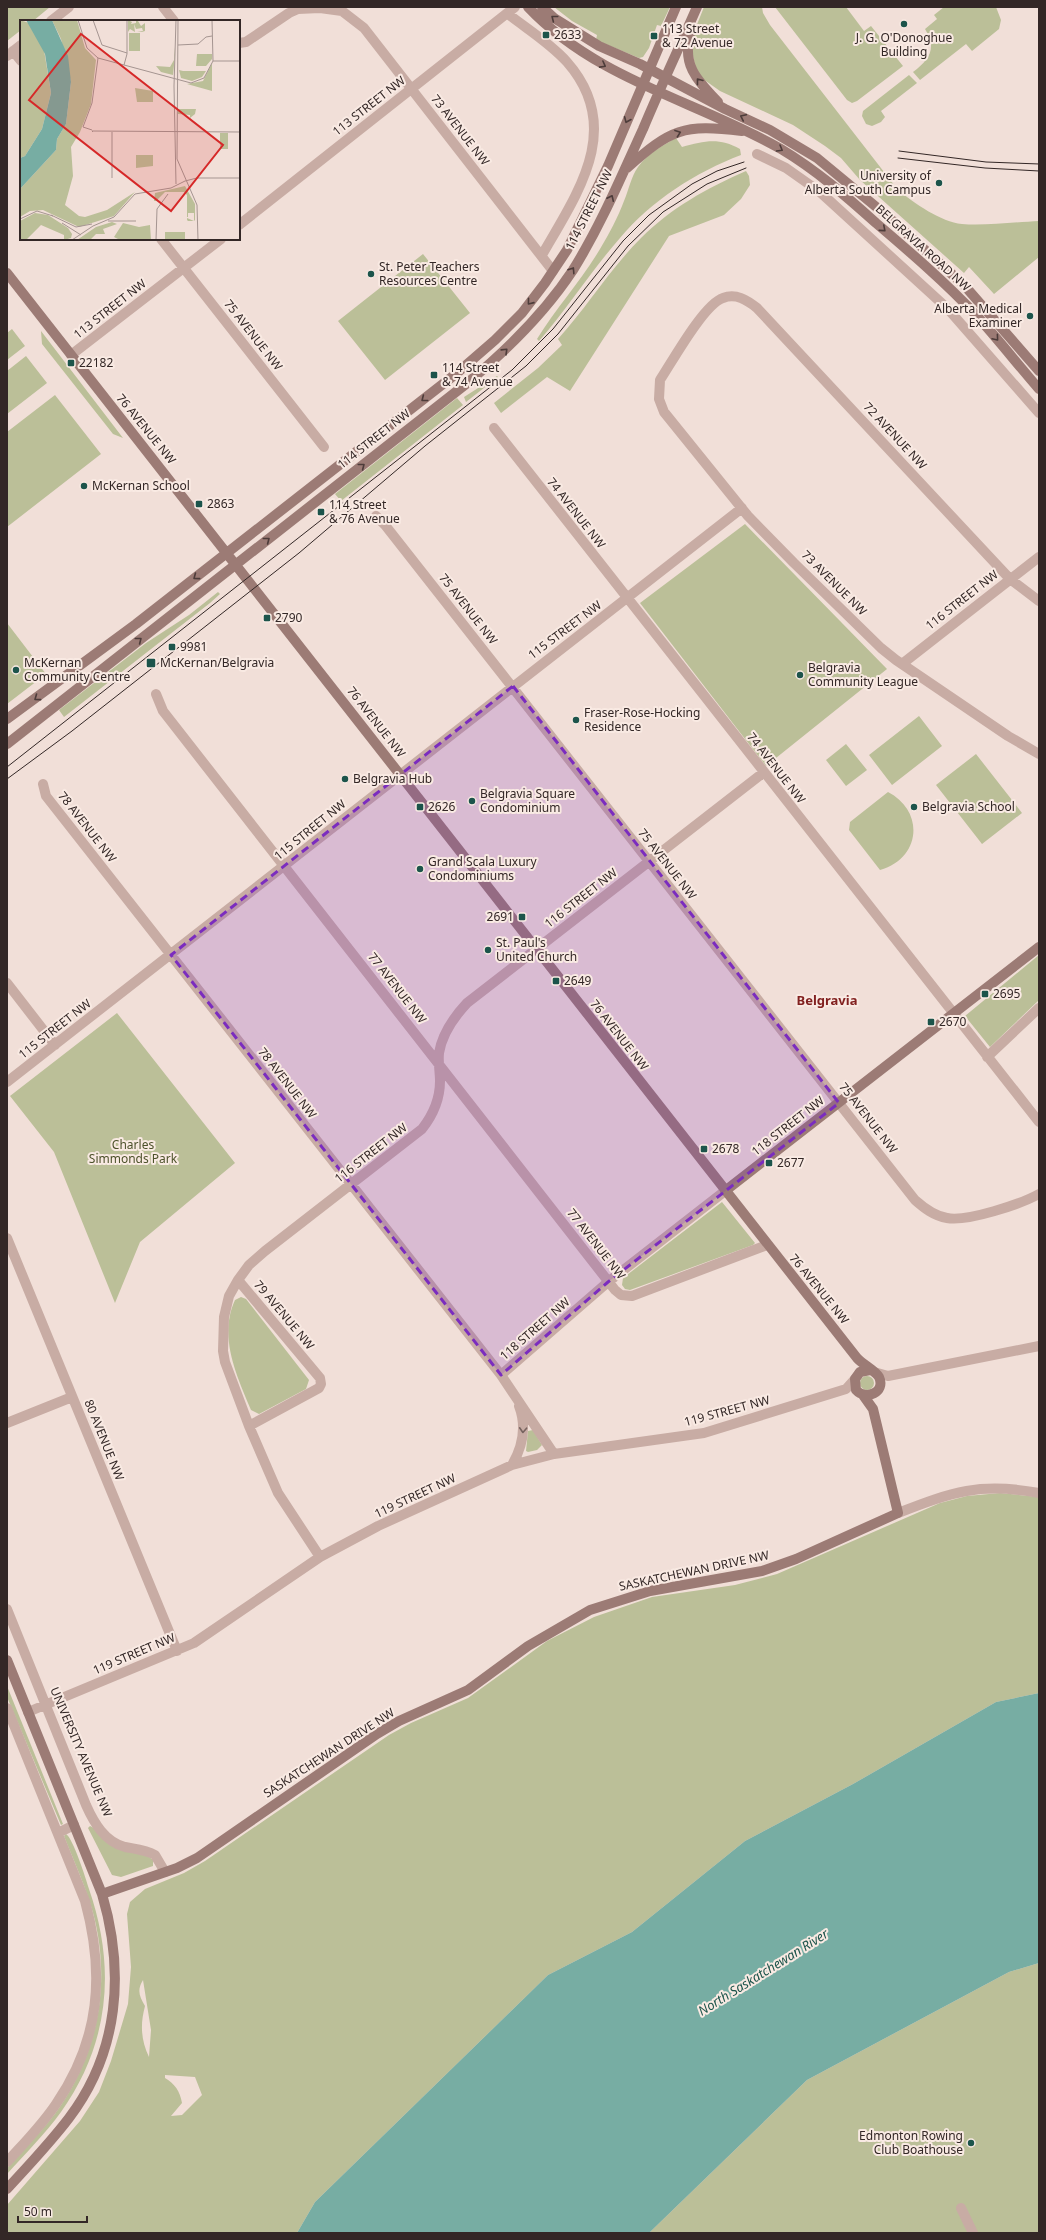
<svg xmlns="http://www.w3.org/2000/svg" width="1046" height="2240" viewBox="0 0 1046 2240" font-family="'Noto Sans',sans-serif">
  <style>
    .green { fill: #bbbf98; fill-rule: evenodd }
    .water { fill: #77ada3 }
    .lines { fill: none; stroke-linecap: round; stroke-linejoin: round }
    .street { stroke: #c8aca4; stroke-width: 10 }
    .secondary { stroke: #9c7b75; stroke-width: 10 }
    .tram { stroke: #332726; stroke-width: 1 }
    .oneway { stroke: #4d3c3a }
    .oneway2 { stroke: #76635f }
    .marked { fill: #7b2cbf; fill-opacity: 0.2; stroke: #7b2cbf; stroke-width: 3; stroke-dasharray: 8 5; stroke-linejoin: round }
    .poi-dot { fill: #1c544b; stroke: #f9eae3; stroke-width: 1.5 }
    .labels { text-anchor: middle; stroke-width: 4; stroke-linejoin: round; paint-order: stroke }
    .poi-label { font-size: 12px; fill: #332726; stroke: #f9eae3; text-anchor: start }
    .street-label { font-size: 12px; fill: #332726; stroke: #f9eae3 }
    .park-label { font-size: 12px; fill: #4c512a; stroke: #f9eae3 }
    .neighbourhood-label { font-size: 13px; font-weight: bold; fill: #822120; stroke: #f9eae3 }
    .water-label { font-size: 13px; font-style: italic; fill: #1c544b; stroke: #f9eae3 }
    .inset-road { fill: none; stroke: #a59591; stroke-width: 1 }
    .view { fill: #d62828; fill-opacity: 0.15; stroke: #d62828; stroke-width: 2 }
    .inset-edge { fill: none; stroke: #332726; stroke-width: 2 }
  </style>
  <rect width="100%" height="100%" fill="#f1dfd8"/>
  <path class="green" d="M7,7H50L33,21H21V30L7,41Z
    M554,7H670L661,26L657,25L649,48L643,57L639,58L596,40L597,35L572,21Z
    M704,7H762L763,13L770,25L898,190C914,203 941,222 962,224C983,226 1017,222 1039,221V257L994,294L969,267L964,273L860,180L841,158L825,146L793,125L720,91L703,79L696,69L690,42Z
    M775,7H846L864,31L871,26L903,66L857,101L852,103L847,100Z
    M944,7H996L1001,20L999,29L972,51L966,44L920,80L913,72C930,59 937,48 925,29L937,19L934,15Z
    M909,75L917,83L881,111L885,117L881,122L872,126L866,124L862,116L863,111Z
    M676,138L682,147C704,141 719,137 740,149L741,155C696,172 651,201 620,238C591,271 568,308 539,341L537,339C556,308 581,281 600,249C609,234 618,217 624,201C629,189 631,177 638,167C648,153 662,146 676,138Z
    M746,171L749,176L750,185L741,199L724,215L669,236L570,391L547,377L501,413L494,403L538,368L562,345L558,339C587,307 610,269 641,238C671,208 707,188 746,171Z
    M423,254L470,313L385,380L338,321Z
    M12,329L25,346L7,360V333Z
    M41,331L123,438L113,434L42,344Z
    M26,356L47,383L7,414V371Z
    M497,376L498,377L466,402L464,397Z
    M55,395L101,454L7,527V432Z
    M457,398L463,405L341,501L335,494Z
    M745,524L887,669L766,766L640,603Z
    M218,592L220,594L210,603L64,717L59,710L146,643L189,615Z
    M7,623L46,674L7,704Z
    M919,716L942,746L892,785L869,755Z
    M846,744L867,770L846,786L826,760Z
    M976,754L1022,813L982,844L936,785Z
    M888,792C925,811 921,859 880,870L849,830L850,822Z
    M1039,955V1000L990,1047L965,1016Z
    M117,1013L235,1163L140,1242L115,1303L54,1152L10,1096Z
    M722,1202L755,1243L753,1245L630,1290L625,1289L622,1285L623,1278Z
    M241,1297L246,1299L309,1380L306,1389L259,1414L251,1410C237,1376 218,1337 235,1300Z
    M860 1383a7 7 0 1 1 14 0a7 7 0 1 1-14 0Z
    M533,1430L542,1445L537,1450L528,1452L526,1451L528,1431Z
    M1000,1493L1039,1497V1693L996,1702L853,1784L745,1841L632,1932L548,1975L315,2202L297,2233H7V2205L80,2121L99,2092L111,2061L128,2004L131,1967L127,1914L130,1902L145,1889L184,1873L205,1861L389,1735L411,1723L468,1698L547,1641L594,1617L652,1597L735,1585L777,1574L940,1503L967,1496ZM143,1980L151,2030L149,2057C141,2040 140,2025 145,2006C139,1996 137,1990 143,1980ZM165,2075L195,2077L202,2095L182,2115L171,2116L182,2103C180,2091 175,2084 165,2078Z
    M7,1686L63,1824L61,1825L7,1697Z
    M90,1826L148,1856L153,1860V1866L121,1877L112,1875L88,1828Z
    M66,1834C73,1838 86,1879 89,1889C116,1967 110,2043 61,2112C45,2134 25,2154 7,2174V2168C25,2147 46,2128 61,2105C99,2049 111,1979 93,1913C86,1887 74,1862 64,1836Z
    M1039,1963V2233H649L807,2080L1009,1972Z"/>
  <path class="water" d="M1039,1693V1963L1009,1972L807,2080L649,2233H297L315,2202L548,1975L632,1932L745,1841L853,1784L996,1702Z"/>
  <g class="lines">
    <path class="street" d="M163,7L174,21
      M508,14C527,29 550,43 567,62C625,128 577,194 542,255
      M51,21L69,7
      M239,43L246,42L289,13L298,9L320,8L342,11L364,28L553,271
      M13,51L21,61
      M7,56L21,45
      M757,154L786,168L820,192L948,309L1039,413
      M239,225L515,7
      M161,239L324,447
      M71,355L221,239
      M494,428L1039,1122
      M376,516L385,525L915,1200C924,1208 934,1216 947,1218C967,1222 1021,1204 1039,1194
      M1039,601L1010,579L757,308C747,300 736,293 723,298C704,304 672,362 660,380L659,399L664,412L748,516L794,563L881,648L896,660L1008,736L1039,754
      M902,664L1039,557
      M156,694L163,711L615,1290L621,1295L632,1296L767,1245
      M43,784L46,796L501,1375L554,1454
      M7,983L55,1045
      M987,1057L1039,1008
      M7,1082L742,508
      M7,1238L177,1651
      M238,1280L320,1378L321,1384L319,1388L249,1426
      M874,1372L888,1376L1039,1346
      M501,1375L608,1282L725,1191
      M7,1423L72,1397
      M512,1465C523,1446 527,1427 519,1406
      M898,1513C952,1492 980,1482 1039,1493
      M320,1557L278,1493L249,1426L225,1362L223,1351L224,1317L229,1296L238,1280L249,1265L265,1251L422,1129C433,1115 440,1100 440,1081C440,1072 438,1063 439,1053C442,1034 454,1017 467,1003L763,773
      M7,1609L86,1805C94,1823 105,1842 125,1847C135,1849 146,1850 155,1855L165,1872
      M7,1708L85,1901C105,1974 100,2040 56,2104C42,2125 24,2143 7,2162
      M28,1712L194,1643L320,1557L378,1526L512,1465L554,1454L704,1433L846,1389L855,1379
      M58,1833L74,1825
      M961,2208L973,2233"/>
    <path class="secondary" d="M528,7C597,80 697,101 781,149C816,170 846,196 876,223C910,252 945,282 976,315C998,339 1018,365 1039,389
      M542,7L554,18L599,46L640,64L725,109L770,130L817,158L886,215L964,285L1039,371
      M690,33C682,66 697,80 718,102
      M627,168C671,129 683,124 742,131
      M7,273L857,1358C862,1364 876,1371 879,1377C886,1392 866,1401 856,1390L855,1379L860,1372L870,1370
      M7,719L136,624L457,373L495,340L522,313L545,283L567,250L608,166L676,7
      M7,744L466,384C506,351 544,314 573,270C601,225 621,177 643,129C660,88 679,48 697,7
      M725,1191L1039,947
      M7,1660L102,1894C125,1972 119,2052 69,2118C50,2143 28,2166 7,2189
      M102,1894L177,1868L197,1858L377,1734L399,1721L468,1690L528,1646L590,1610L650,1591L762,1571L796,1559L898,1513L873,1409L863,1395"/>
    <path class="tram" d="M899,151L986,162L1039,164
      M898,158L985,168L1039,171
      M7,767L512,370L553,329L623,241L649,215L692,184L717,171L744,162
      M7,779L72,731L299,553L425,446L526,366L558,334L628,246L663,212L707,184L746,168"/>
  </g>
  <defs><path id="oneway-chevron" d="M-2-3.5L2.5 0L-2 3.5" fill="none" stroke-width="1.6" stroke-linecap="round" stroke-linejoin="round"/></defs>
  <g class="oneway">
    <use href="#oneway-chevron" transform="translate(554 18) rotate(-142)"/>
    <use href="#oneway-chevron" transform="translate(603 65) rotate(28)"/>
    <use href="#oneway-chevron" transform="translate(699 81) rotate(-128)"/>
    <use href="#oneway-chevron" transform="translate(743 117) rotate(-155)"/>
    <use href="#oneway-chevron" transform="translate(627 120) rotate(113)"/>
    <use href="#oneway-chevron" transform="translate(678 133) rotate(-20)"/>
    <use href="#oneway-chevron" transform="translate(780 149) rotate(30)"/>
    <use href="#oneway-chevron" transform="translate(611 198) rotate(-65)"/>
    <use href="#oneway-chevron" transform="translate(883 229) rotate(41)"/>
    <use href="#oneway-chevron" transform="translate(572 270) rotate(-57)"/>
    <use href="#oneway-chevron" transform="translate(530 302) rotate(129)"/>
    <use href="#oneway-chevron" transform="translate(996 338) rotate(50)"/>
    <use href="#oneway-chevron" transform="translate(505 351) rotate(-44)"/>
    <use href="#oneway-chevron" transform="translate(424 399) rotate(142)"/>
    <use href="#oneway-chevron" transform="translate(362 466) rotate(-38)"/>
    <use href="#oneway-chevron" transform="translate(267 540) rotate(-38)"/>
    <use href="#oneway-chevron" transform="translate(196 577) rotate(143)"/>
    <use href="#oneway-chevron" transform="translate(139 640) rotate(-38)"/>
    <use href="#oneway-chevron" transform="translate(37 698) rotate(144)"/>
  </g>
  <use class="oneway2" href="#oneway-chevron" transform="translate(523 1430) rotate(93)"/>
  <path class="marked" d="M513,686L839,1103L608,1282L501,1375L171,955Z"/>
  <g class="poi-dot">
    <circle cx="904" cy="24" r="4"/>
    <rect x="542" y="31" width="8" height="8" rx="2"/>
    <rect x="650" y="32" width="8" height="8" rx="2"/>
    <circle cx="939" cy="183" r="4"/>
    <circle cx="371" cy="274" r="4"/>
    <circle cx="1030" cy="316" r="4"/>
    <rect x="67" y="359" width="8" height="8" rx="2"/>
    <rect x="430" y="371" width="8" height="8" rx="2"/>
    <circle cx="84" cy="486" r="4"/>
    <rect x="195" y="500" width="8" height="8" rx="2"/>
    <rect x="317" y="508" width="8" height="8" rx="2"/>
    <rect x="263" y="614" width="8" height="8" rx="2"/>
    <rect x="168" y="643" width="8" height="8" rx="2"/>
    <rect x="146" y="658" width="10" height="10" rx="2"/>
    <circle cx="16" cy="670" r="4"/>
    <circle cx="800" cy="675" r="4"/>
    <circle cx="576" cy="720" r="4"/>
    <circle cx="345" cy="779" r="4"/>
    <circle cx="472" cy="801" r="4"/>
    <rect x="416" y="803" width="8" height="8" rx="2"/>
    <circle cx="914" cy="807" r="4"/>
    <circle cx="420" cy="869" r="4"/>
    <rect x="518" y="913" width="8" height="8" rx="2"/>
    <circle cx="488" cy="950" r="4"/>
    <rect x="552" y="977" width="8" height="8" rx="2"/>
    <rect x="981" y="990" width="8" height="8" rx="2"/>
    <rect x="927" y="1018" width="8" height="8" rx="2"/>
    <rect x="700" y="1145" width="8" height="8" rx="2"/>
    <rect x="765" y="1159" width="8" height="8" rx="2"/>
    <circle cx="971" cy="2143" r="4"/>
  </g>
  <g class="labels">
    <g class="poi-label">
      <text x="662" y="33">113 Street<tspan x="662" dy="14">&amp; 72 Avenue</tspan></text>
      <text x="554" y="39">2633</text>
      <text x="904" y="42" text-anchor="middle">J. G. O'Donoghue<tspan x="904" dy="14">Building</tspan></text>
      <text x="931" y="180" text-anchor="end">University of<tspan x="931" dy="14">Alberta South Campus</tspan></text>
      <text x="379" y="271">St. Peter Teachers<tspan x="379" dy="14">Resources Centre</tspan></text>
      <text x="1022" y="313" text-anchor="end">Alberta Medical<tspan x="1022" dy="14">Examiner</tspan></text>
      <text x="79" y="367">22182</text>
      <text x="442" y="372">114 Street<tspan x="442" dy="14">&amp; 74 Avenue</tspan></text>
      <text x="92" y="490">McKernan School</text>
      <text x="207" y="508">2863</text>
      <text x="329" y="509">114 Street<tspan x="329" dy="14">&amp; 76 Avenue</tspan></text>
      <text x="275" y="622">2790</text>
      <text x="180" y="651">9981</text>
      <text x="24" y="667">McKernan<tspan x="24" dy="14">Community Centre</tspan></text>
      <text x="160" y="667">McKernan/Belgravia</text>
      <text x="808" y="672">Belgravia<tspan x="808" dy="14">Community League</tspan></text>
      <text x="584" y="717">Fraser-Rose-Hocking<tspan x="584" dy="14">Residence</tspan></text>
      <text x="353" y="783">Belgravia Hub</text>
      <text x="480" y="798">Belgravia Square<tspan x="480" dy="14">Condominium</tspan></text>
      <text x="428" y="811">2626</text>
      <text x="922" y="811">Belgravia School</text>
      <text x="428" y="866">Grand Scala Luxury<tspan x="428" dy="14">Condominiums</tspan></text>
      <text x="514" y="921" text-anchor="end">2691</text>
      <text x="496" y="947">St. Paul's<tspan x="496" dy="14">United Church</tspan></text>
      <text x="564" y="985">2649</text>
      <text x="993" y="998">2695</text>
      <text x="939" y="1026">2670</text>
      <text x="712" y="1153">2678</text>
      <text x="777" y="1167">2677</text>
      <text x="963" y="2140" text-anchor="end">Edmonton Rowing<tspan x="963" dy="14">Club Boathouse</tspan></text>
    </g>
    <g class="street-label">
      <text transform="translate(369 106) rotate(-38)" y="4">113 STREET NW</text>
      <text transform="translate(460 130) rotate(52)" y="4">73 AVENUE NW</text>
      <text transform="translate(589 210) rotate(-63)" y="4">114 STREET NW</text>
      <text transform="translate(923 248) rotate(42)" y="4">BELGRAVIA ROAD NW</text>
      <text transform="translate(110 309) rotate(-38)" y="4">113 STREET NW</text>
      <text transform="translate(253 335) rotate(52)" y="4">75 AVENUE NW</text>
      <text transform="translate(146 429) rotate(51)" y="4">76 AVENUE NW</text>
      <text transform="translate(895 436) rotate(47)" y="4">72 AVENUE NW</text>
      <text transform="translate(374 439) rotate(-38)" y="4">114 STREET NW</text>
      <text transform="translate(576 513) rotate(52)" y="4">74 AVENUE NW</text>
      <text transform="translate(834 583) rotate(45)" y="4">73 AVENUE NW</text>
      <text transform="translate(962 600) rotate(-38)" y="4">116 STREET NW</text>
      <text transform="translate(468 609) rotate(52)" y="4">75 AVENUE NW</text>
      <text transform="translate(565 630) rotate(-37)" y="4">115 STREET NW</text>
      <text transform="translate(376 722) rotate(52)" y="4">76 AVENUE NW</text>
      <text transform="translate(776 768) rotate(52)" y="4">74 AVENUE NW</text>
      <text transform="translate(87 827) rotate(52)" y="4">78 AVENUE NW</text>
      <text transform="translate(310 830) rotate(-39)" y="4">115 STREET NW</text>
      <text transform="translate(667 864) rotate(52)" y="4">75 AVENUE NW</text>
      <text transform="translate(581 898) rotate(-38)" y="4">116 STREET NW</text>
      <text transform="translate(397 988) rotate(52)" y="4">77 AVENUE NW</text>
      <text transform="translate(55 1029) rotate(-38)" y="4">115 STREET NW</text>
      <text transform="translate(619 1035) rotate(52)" y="4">76 AVENUE NW</text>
      <text transform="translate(287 1083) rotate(52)" y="4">78 AVENUE NW</text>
      <text transform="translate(868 1118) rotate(52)" y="4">75 AVENUE NW</text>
      <text transform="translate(788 1126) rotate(-38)" y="4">118 STREET NW</text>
      <text transform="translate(371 1153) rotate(-38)" y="4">116 STREET NW</text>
      <text transform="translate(596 1244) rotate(52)" y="4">77 AVENUE NW</text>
      <text transform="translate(819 1289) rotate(51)" y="4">76 AVENUE NW</text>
      <text transform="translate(284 1315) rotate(50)" y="4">79 AVENUE NW</text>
      <text transform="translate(535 1329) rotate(-41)" y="4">118 STREET NW</text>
      <text transform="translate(727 1411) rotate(-15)" y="4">119 STREET NW</text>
      <text transform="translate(104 1440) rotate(68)" y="4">80 AVENUE NW</text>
      <text transform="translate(415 1496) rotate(-25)" y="4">119 STREET NW</text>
      <text transform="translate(694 1571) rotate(-12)" y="4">SASKATCHEWAN DRIVE NW</text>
      <text transform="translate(134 1654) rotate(-23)" y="4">119 STREET NW</text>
      <text transform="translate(81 1752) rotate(67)" y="4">UNIVERSITY AVENUE NW</text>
      <text transform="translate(329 1753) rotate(-33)" y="4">SASKATCHEWAN DRIVE NW</text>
    </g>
    <g class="park-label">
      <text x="133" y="1149">Charles<tspan x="133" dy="14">Simmonds Park</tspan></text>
    </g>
    <g class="neighbourhood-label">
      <text x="827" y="1005">Belgravia</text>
    </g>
    <g class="water-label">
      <text transform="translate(763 1972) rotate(-32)" y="5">North Saskatchewan River</text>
    </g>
  </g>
  <g transform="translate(20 20)">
    <rect width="220" height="220" fill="#f1dfd8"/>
    <path d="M0,0L9,3L24,30L31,73L22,109L5,136L0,138ZM32,0H57L65,28L76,40L71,84L60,112L51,127L53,156L45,185L59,196L65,197L87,190L115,172L94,196L59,207L23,190L10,191L0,197V169L36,130L37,119L46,104L51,62L41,19ZM108,0L112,2L111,4L116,3V0H121L118,1L121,6L125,3V11L122,12H117L123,11L122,8L116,9L114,4L115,12L110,9L108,12ZM109,13H120V31H109ZM155,27V35L153,55L141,52L136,46L150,47L154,40ZM177,34H192V39L186,46H176ZM192,43V71L167,64L183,61ZM159,50L163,51H186L182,57L172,61L161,58ZM115,68L133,71V82H117ZM158,89H176L175,94L170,98V95L158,94ZM200,113H208V129H200ZM116,135H133V146L116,148ZM165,166L175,184V200L174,201H168L167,200V198L174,201V193H168V197H167V175L164,172H145L136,181H134L135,173ZM15,193L28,195L48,208L52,214L51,218L44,220V215L21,205L6,220H0V201ZM92,202L97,204L83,209L85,214H76L70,220H57L76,207ZM103,203L119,207L130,205L131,220H100L94,217ZM145,212H165V220H145Z" fill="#bbbf98"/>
    <path d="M6,0H32L48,36L51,62L46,104L37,119L36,130L0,169V138L5,136L22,109L31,73L25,34Z" fill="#77ada3"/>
    <path class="inset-road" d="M58,0L67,28L78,38L171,63L184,58L193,41M73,0L82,25L107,33M158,0L157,139L177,185L178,220M192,0L193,41M158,25L178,24L186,17L192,16M193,41H220M104,45L107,34V0M72,110L63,107L72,83L78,38M73,112L72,111L220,112M92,112V158M165,161L177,158H220M156,164L154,66L156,0M31,195L56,207L72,204M0,199L17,191L33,196M88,201H116M42,203L61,215M52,220L73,206L94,197L115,174L151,168L165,161M136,220L137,189L148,174"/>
    <path class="view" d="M61,14L203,125L151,191L9,80Z"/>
    <rect width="220" height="220" class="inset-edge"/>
  </g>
  <rect width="1046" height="2240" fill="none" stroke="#332726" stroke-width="16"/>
  <path d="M18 2216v6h69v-6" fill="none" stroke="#332726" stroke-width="2"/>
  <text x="24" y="2216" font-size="12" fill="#332726" stroke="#f9eae3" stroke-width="3" paint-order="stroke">50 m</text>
</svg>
